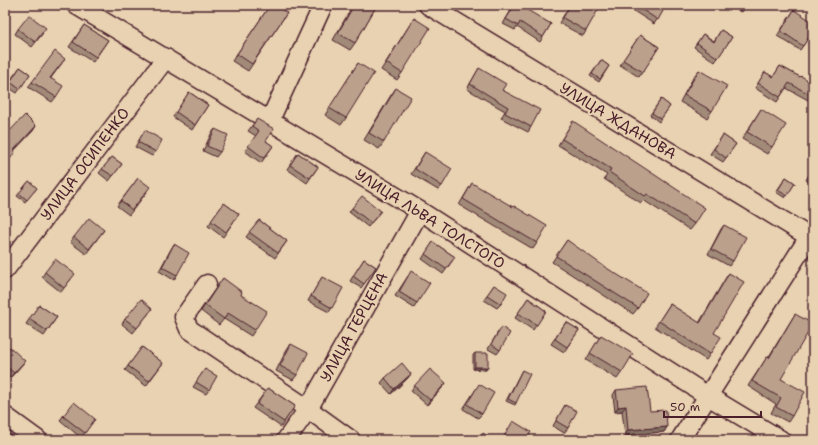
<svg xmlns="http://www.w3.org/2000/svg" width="818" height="445" viewBox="0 0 818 445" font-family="'Shantell Sans',sans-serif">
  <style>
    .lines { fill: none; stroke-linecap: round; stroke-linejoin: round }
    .minor-casing { stroke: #4a1f2b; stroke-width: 21 }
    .minor { stroke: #e8d2b1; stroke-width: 18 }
    .wall { fill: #a18a78; stroke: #4a1f2b }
    .shaded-wall { fill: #837062; stroke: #4a1f2b }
    .building { fill: #bba08c; stroke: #4a1f2b }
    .labels { text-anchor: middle; stroke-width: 4; stroke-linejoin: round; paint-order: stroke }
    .street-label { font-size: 15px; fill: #4a1f2b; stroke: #e8d2b1 }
  </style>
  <rect width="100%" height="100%" fill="#e8d2b1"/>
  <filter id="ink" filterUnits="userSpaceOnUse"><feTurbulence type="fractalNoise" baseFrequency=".025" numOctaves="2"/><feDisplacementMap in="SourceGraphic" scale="8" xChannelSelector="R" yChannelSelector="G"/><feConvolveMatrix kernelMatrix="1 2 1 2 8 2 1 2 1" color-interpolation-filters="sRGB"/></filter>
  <g filter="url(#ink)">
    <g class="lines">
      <g class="minor-casing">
        <path id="minor" d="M76,5L420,211L708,396L781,440
          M428,5L813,239
          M270,120L323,5
          M5,270L166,58
          M207,284L184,317L189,329L308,409L351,440
          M5,416L38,440
          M286,440L308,409L420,211
          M680,440L809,237"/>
      </g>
      <use href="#minor" class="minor"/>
    </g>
    <path class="wall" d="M270,5L287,13L248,71L232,61Z
      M353,5H377L355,43L350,50L333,40Z
      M514,5L551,24L540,42L517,27L515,30L503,24Z
      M570,5H594L586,31L583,36L559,23Z
      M635,5L664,9L654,24L632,10Z
      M727,5H746L741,12Z
      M794,10L813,31L800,50L777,36Z
      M414,18L402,73L397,80L381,70Z
      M84,25L108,40L93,62L69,47Z
      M18,29L43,33L32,47L15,34Z
      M721,30L732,37L715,62L694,47L703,34L714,41Z
      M640,35L659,47L639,77L620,65Z
      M65,59L51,78L56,97L52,102L28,87L32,82Z
      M601,60L609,66L599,82L590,76Z
      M358,63L346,118L341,125L325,115Z
      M780,66L800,77L813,83V97L810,101L786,88L777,102L755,88L765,72L773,77Z
      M20,67L30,74L17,93L6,86Z
      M479,68L502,90L531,127L528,132L501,118L505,111L467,89Z
      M699,70L712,111L707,118L680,102L694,76Z
      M396,88L384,142L379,149L364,140L391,95Z
      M189,92L208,105L192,130L173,117Z
      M661,99L670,106L659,122L650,115Z
      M761,109L772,147L767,154L742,139Z
      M257,119L266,141L273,146L261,163L245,151L256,136L248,131Z
      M573,121L695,224L690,230L643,200L641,203L604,179L607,175L558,145Z
      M215,129L220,152L216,157L203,151L211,134Z
      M145,130L156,152L152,156L135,147Z
      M723,135L736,144L723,162L710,154Z
      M425,152L442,186L438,190L411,174Z
      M298,153L318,167L307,183L287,169Z
      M112,157L122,164L109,181L99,173Z
      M813,168V185L806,180Z
      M786,177L795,183L785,198L776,192Z
      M138,178L147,192L129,215L117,206Z
      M29,181L37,188L25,202L17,196Z
      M472,183L537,243L533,249L459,205Z
      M224,203L239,214L223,237L208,226Z
      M352,208L377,216L368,227L349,212Z
      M259,220L287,241L275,258L246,237Z
      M724,225L733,261L729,266L708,254L721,229Z
      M104,230L86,254L70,242L74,237Z
      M567,240L638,308L633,314L552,262Z
      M433,242L455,257L443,274L422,259Z
      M174,244L177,275L174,280L159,271L171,249Z
      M364,259L376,267L361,288L350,281Z
      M45,272L71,279L61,292L42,277Z
      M729,273L714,333L710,354L706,360L655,327L670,304L699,323L725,279Z
      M408,276L417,303L414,308L395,296Z
      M322,277L332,308L329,312L308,301Z
      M223,278L241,295L255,330L251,336L224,319L219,325L201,311Z
      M494,285L501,304L497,308L484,300Z
      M528,298L546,311L533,330L515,318Z
      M39,305L57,317L44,336L26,324Z
      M149,313L133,333L122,324L125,319Z
      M795,314L781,379L792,416L788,422L771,413L776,404L748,386L767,357L768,358Z
      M566,322L579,330L564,352L551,344Z
      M498,332L500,350L497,354L488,349Z
      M601,335L622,372L617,379L586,360Z
      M291,344L297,375L293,380L276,371L287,349Z
      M142,347L163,363L146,386L125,370Z
      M5,352L21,366L10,378L5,373Z
      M475,353L488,367L486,370L473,369V355Z
      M205,369L209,390L206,394L193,387Z
      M522,370L516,403L515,405L506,401Z
      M385,378H408L391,394L381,383Z
      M446,383L442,388L427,405L411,391L414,386Z
      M268,388L295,406L281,427L253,408Z
      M476,389L482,414L478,418L463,409Z
      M616,390L667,427L664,432L625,435L622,411L615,412L613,395Z
      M565,405L568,428L564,433L553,426Z
      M63,416L95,419L81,438L60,420Z"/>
    <path class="shaded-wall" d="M36,126L33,131L10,155L14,150Z
      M25,361L21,366L10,378L14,373Z
      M475,367H488L486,370L473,369Z
      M411,374L408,378L391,394L394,389Z
      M446,383L442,388L427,405L430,400Z
      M626,406L622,411L615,412L618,407Z
      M667,427L664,432L625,435L628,430Z"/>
    <path class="building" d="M270,5H275L287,13L252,64L237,54Z
      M354,5H377L355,43L338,33Z
      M515,5H519L551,24L543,37L520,22L518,26L506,19Z
      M570,5H594L599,8L586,31L563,18Z
      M635,5H658L664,9L658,20Z
      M739,5H746L745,8Z
      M794,10L813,22V31L803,46L781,31Z
      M29,15L46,28L35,42L18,29Z
      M414,18L430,28L402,73L386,63Z
      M84,25L108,40L96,57L73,42Z
      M721,30L732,37L718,58L697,43L703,34L714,42Z
      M640,35L659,47L643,72L623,60Z
      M55,51L65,59L50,78L63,86L56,97L32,82Z
      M601,60L609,66L600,79L592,74Z
      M358,63L374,73L346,118L329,108Z
      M780,66L800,77L801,76L813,83V96L789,83L780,97L758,83L765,72L773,77Z
      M20,67L30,74L20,89L10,82Z
      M479,68L506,84L502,90L540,110L531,127L505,113L508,107L470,84Z
      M699,70L727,86L712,111L684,95Z
      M396,88L411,97L384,142L369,133Z
      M189,92L208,105L195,125L176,112Z
      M661,99L670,106L661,119L652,113Z
      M761,109L786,125L772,147L747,132Z
      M25,115L36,126L14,150L15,152L5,166V136Z
      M257,119L274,129L266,141L273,146L264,158L248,146L259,131L252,126Z
      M573,121L705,208L695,224L647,194L645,196L609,172L611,169L562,139Z
      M215,129L228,135L220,152L207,146Z
      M145,130L162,140L156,152L138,142Z
      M723,135L736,144L726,158L714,149Z
      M425,152L452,169L442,186L415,169Z
      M298,153L318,167L310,178L290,165Z
      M112,157L122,164L113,176L102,169Z
      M813,169V178L809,176Z
      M786,177L795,183L787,196L778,190Z
      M138,178L150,187L132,210L121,201Z
      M29,181L37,188L27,200L19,193Z
      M472,183L513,207L514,206L547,226L537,243L463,199Z
      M362,196L381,211L371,223L352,208Z
      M224,203L239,214L226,232L211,221Z
      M89,218L104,230L89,249L74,237Z
      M259,220L287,241L278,253L249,232Z
      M724,225L746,237L733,261L711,249Z
      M567,240L605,267L647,293L638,308L556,256Z
      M433,242L455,257L446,269L425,254Z
      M174,244L189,253L177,275L162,267Z
      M55,259L75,274L64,288L45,272Z
      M364,259L376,267L364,284L353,276Z
      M411,271L430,283L417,303L399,292Z
      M729,273L744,282L714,333L721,337L710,354L659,321L670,304L700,323Z
      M322,277L343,288L332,308L311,296Z
      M223,278L242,292L241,295L267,311L255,330L228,313L224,319L205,305Z
      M494,285L507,293L501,304L487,295Z
      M528,298L546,311L537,325L518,313Z
      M141,299L152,309L137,328L125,319Z
      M39,305L57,317L47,331L29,319Z
      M795,314L813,324L781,379L805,392L792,416L776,407L781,398L752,381L767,357L769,358Z
      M566,322L579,330L567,347L555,339Z
      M502,327L510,333L500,350L491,344Z
      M601,335L633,354L622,372L590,353Z
      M291,344L308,353L297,375L280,366Z
      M10,347L25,361L14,373L5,365V352Z
      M142,347L163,363L149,381L128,366Z
      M475,353H488V367H475Z
      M402,363L411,374L394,389L385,378Z
      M205,369L217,376L209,390L196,382Z
      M430,369L446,383L430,400L414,386Z
      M522,370L530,374L516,403L508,399Z
      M479,384L494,393L482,414L467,404Z
      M647,387L650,411L666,410L667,427L628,430L626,406L618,407L616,390Z
      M268,388L295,406L284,422L257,404Z
      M74,402L95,419L85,433L63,416Z
      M565,405L577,411L568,428L556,421Z
      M513,421L531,432L526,440H502Z
      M5,431L15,439L14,440H5Z
      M483,433L493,440H478Z
      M632,434L631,437L632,440H619Z
      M232,436L238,440H229Z"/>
  </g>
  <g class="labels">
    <g class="street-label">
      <text transform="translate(618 121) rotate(31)" y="5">УЛИЦА ЖДАНОВА</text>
      <text transform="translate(85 164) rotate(-53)" y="5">УЛИЦА ОСИПЕНКО</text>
      <text transform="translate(430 219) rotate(32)" y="5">УЛИЦА ЛЬВА ТОЛСТОГО</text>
      <text transform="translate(354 327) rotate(-61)" y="5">УЛИЦА ГЕРЦЕНА</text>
    </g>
  </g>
  <rect width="818" height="445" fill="none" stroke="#e8d2b1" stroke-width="20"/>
  <rect x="10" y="10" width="798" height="425" fill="none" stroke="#4a1f2b" stroke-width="1.5" filter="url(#ink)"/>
  <path d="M664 411v6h97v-6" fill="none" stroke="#4a1f2b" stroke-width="2"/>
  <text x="670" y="411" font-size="12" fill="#4a1f2b" stroke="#e8d2b1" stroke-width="3" paint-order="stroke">50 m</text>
</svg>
